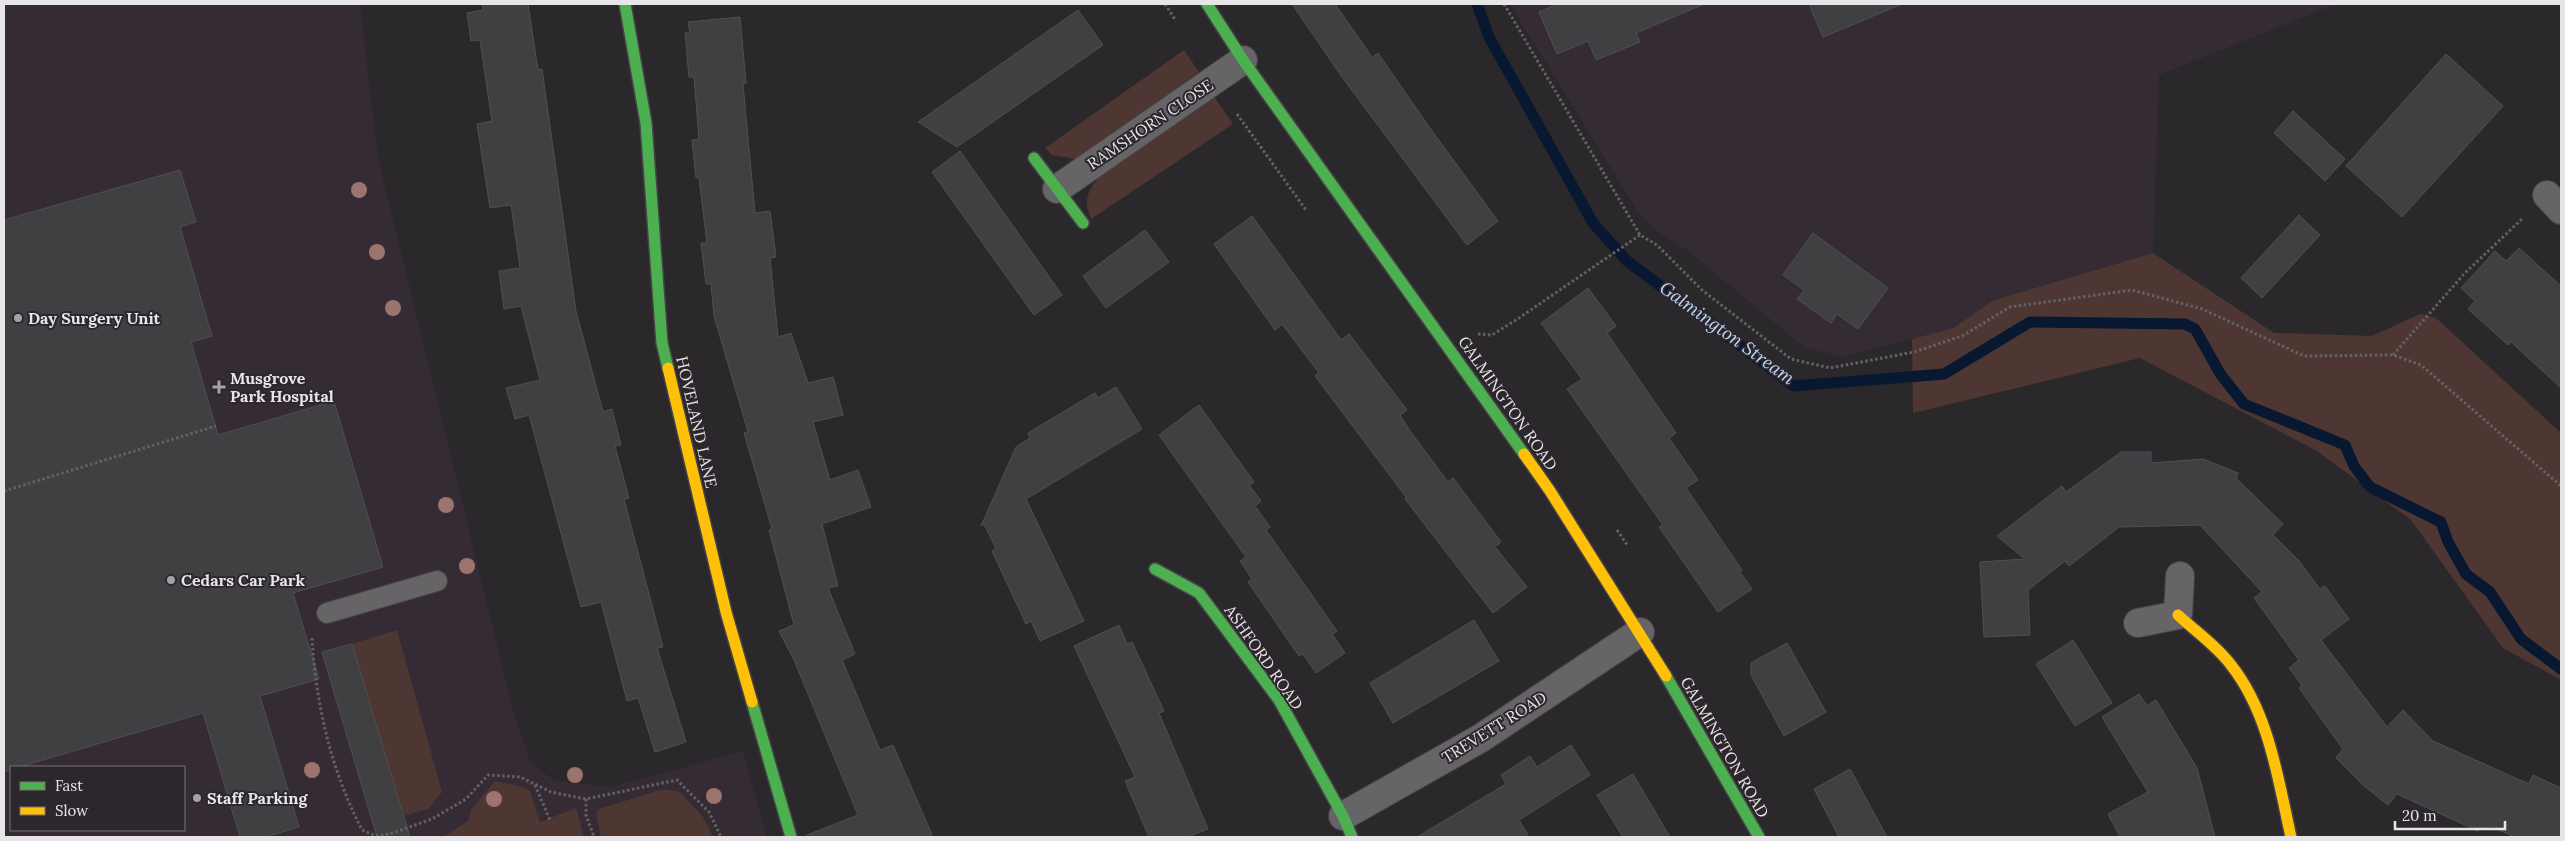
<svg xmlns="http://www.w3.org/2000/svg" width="2565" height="841" viewBox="0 0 2565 841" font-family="Lora,serif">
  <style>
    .built { fill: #342b35; fill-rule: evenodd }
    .green { fill: #4e3633 }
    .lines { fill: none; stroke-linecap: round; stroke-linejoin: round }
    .stream { stroke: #081831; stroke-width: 11 }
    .building { fill: #403f42; stroke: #504f52 }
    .lane-casing { stroke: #464446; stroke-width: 22 }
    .street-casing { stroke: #464446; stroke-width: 30 }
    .fast-casing { stroke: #464446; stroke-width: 14 }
    .slow-casing { stroke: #464446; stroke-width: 14 }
    .path { stroke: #636263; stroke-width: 3; stroke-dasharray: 2.5 2.5; stroke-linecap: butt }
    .lane { stroke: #666466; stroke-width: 20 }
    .street { stroke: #666466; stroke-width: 28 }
    .fast { stroke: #4caf50; stroke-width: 11 }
    .slow { stroke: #ffc107; stroke-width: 11 }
    .tree { fill: #9d736e }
    .poi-dot { fill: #a6a3a6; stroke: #2c272c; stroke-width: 2 }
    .labels { text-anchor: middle; stroke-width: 4; stroke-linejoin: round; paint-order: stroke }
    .street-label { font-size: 16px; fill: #e8e5e8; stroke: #2c272c }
    .poi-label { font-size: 16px; font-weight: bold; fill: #e8e5e8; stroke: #2c272c; text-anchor: start }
    .water-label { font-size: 18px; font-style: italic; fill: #c0d7f9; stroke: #2c272c }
  </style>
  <rect width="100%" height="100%" fill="#2b282b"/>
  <path class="built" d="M4,4H360L378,158L513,710L531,763L555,781L611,787L743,751L767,837H4ZM11,767H184V830H11Z
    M1510,4H2336L2159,75L2153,253L1994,300L1953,328L1842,357L1804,347L1687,250L1654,229L1638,212Z"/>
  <path class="green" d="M1184,50L1199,72L1076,159L1052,155L1045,148Z
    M1213,95L1233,124L1091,219C1083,201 1087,192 1099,177Z
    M2153,253L2274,333L2372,336L2420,314L2436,318L2561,433V680L2503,648L2411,520L2317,451L2140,358L1913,413L1912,339L1953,328L1994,300Z
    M397,630L442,792L428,809L403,816L352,644Z
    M495,781L523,787L530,791L540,822L576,808L584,837H443L468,821L471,810Z
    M663,789L680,792L703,817L713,837H601L596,813L599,809Z"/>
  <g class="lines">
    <path class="stream" d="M1477,4L1489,37L1593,223L1627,261L1794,386L1944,374L2030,322L2185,324L2195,329L2221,375L2244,404L2345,445L2354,466L2370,487L2441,522L2448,542L2466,574L2490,592L2521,639L2561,669"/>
  </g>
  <path class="building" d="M482,4H528L538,70L542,69L576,311L603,412L612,409L621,445L615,446L629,498L624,499L663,647L657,648L686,742L655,752L638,698L627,701L601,602L581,607L529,415L515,419L506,388L540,380L521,306L504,309L499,271L520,268L511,205L490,208L477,124L492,121L480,40L471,41L467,13L483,10Z
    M1292,4H1335L1372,57L1378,53L1432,131L1498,221L1467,245L1342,77Z
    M1558,4H1704L1636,33L1640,42L1596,60L1588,41L1557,54L1539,12Z
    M1809,4H1902L1823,37Z
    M1078,10L1103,45L957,147L918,122Z
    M740,17L746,83L743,84L755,213L770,211L776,257L770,258L778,337L791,333L808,383L833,377L843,415L813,422L830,480L858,470L871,507L822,524L838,586L828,588L855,654L842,660L880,750L893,745L933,837H807V835L858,815L794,660L779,631L794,625L769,530L772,529L744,433L748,432L714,316L711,284H706L701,243H707L699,178H696L692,140L699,139L694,77H689L685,33H690L688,22Z
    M2446,54L2503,106L2402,217L2346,166Z
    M2293,111L2345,159L2325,181L2274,133Z
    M960,151L1062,295L1034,315L932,172Z
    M180,170L196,222L180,227L212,336L191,342L218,435L334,401L383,567L293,593L319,679L260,696L299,827L265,837H240L203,713L19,767H11V769L4,772V220Z
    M2299,215L2320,235L2262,298L2241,278Z
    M1252,216L1341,340L1349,334L1407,410L1400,415L1410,431L1448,482L1453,478L1501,542L1495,547L1527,587L1493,613L1405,499L1406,497L1315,376L1319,373L1282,324L1275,330L1214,244Z
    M1145,230L1169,262L1106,308L1083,276Z
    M1813,233L1888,288L1858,329L1837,314L1831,323L1797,299L1804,290L1783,275Z
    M2519,248L2561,286V388L2511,342L2508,345L2468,309L2475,301L2461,288L2495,251L2506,261Z
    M1588,288L1616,326L1607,333L1676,433L1669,438L1698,480L1686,488L1742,570L1740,572L1752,589L1718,612L1659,527L1663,525L1567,389L1582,379L1541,323Z
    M1116,387L1142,429L1026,499L1084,621L1040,641L1031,621L1026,624L992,551L996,548L984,524L981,526L1016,447L1030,438L1028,433L1095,393L1098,398Z
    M1199,405L1254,482L1249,485L1261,501L1255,506L1270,527L1266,530L1337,631L1332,634L1345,653L1316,673L1303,654L1299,656L1248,582L1252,579L1240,561L1246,557L1159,435Z
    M2121,452H2151V463L2203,459L2238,473L2236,478L2283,524L2273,535L2299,561L2320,589L2325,586L2349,619L2321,640L2387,727L2403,710L2433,741L2529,784L2533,775L2561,788V837H2515L2490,826L2489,830L2480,827L2478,831L2397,794L2388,805L2364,786L2336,758L2343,749L2299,688L2302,685L2289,668L2299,660L2254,598L2262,592L2200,525L2119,527L2069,566L2065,561L2028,590L2030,635L1984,637L1980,562L2025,559L1997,536L2062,486L2066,492Z
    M1474,620L1499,661L1393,723L1370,683Z
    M1119,625L1127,644L1132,642L1164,711L1159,713L1208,829L1187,837H1149L1125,781L1135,777L1074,646Z
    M2073,640L2112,703L2075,726L2036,664Z
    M1787,643L1826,712L1784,736L1751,675V663Z
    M352,644L360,671L410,837H377L322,652Z
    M2139,694L2147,706L2156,700L2197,768L2215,837H2120L2108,814L2148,792L2102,717Z
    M1571,745L1590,775L1519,820L1529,837H1417L1506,784L1501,775L1530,756L1537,767Z
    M1850,769L1887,837H1839L1814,789Z
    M1633,774L1670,837H1623L1597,795Z"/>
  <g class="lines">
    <g class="lane-casing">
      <path id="lane" d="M327,613L437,581"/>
    </g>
    <g class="street-casing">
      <path id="street" d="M1057,189L1243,60
        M2547,195L2561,210
        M2138,623L2178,615L2180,576
        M1343,816L1481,738L1640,632"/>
    </g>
    <g class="fast-casing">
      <path id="fast" d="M625,4L646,123L662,343L668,368
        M1207,4L1243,60L1524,454
        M1034,158L1083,223
        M1155,569L1199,593L1279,700L1343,816L1352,837
        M1666,676L1759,837
        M752,702L791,837"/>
    </g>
    <g class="slow-casing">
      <path id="slow" d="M668,368L726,612L752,702
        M1524,454L1550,491L1666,676
        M2178,615C2195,631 2217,646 2231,665C2269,713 2278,779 2291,837"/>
    </g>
    <path class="path" d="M1165,4L1176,21
      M1504,4L1640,235L1657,245L1702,290L1791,359L1830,368L1914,352L1962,336L2010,307L2132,290L2202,309L2304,356L2393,355L2421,365L2561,486
      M1237,114L1306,210
      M1478,334L1492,335L1519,318L1640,235
      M2393,355L2464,274L2523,218
      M4,491L216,426
      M1617,530L1628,546
      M312,638C316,705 331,770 362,830L376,836L390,834L432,819L466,799L488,775L520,777L551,792L586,799L677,780L709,812L721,837
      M535,785L550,820
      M586,799V815L594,837"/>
    <use href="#lane" class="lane"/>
    <use href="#street" class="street"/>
    <use href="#fast" class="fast"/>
    <use href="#slow" class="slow"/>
  </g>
  <g class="tree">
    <circle cx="359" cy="190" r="8"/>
    <circle cx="377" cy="252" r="8"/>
    <circle cx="393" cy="308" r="8"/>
    <circle cx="446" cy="505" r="8"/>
    <circle cx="467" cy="566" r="8"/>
    <circle cx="312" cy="770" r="8"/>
    <circle cx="575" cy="775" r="8"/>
    <circle cx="714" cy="796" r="8"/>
    <circle cx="494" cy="799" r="8"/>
  </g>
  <g class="poi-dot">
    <circle cx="18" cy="318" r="5"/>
    <path d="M216.5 379.5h5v5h5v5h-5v5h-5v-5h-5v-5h5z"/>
    <circle cx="171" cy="580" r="5"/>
    <circle cx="197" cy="798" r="5"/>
  </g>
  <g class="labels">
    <g class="street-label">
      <text transform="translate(1150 124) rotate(-34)" y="6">RAMSHORN CLOSE</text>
      <text transform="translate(1508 403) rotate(55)" y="6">GALMINGTON ROAD</text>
      <text transform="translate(697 422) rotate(77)" y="6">HOVELAND LANE</text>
      <text transform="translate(1264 657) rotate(55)" y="6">ASHFORD ROAD</text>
      <text transform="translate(1494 727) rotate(-32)" y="6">TREVETT ROAD</text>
      <text transform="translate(1725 747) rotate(60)" y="6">GALMINGTON ROAD</text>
    </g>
    <g class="poi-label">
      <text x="28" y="324">Day Surgery Unit</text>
      <text x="230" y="384">Musgrove<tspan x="230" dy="18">Park Hospital</tspan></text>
      <text x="181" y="586">Cedars Car Park</text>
      <text x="207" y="804">Staff Parking</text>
    </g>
    <g class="water-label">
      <text transform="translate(1727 333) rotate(36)" y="6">Galmington Stream</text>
    </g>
  </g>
  <rect width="2565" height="841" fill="none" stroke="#e8e5e8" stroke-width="10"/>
  <rect x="10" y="766" width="175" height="65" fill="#2c272c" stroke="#777377"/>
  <rect x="20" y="782" width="25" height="8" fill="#4caf50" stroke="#777377"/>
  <text x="55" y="791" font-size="15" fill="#e8e5e8">Fast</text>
  <rect x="20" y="807" width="25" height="8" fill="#ffc107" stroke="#777377"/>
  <text x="55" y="816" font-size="15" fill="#e8e5e8">Slow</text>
  <path d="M2395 821v8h110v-8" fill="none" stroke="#e8e5e8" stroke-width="2.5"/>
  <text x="2402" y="821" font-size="15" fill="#e8e5e8" stroke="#2c272c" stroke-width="4" paint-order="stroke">20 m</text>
</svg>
